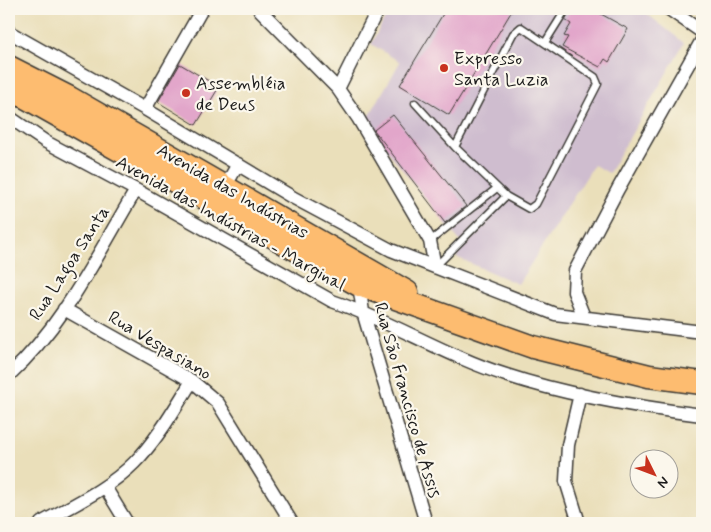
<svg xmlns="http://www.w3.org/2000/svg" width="711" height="532" viewBox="0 0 711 532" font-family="Mynerve,sans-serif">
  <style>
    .industrial { fill: #cfbdcf }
    .building { fill: #e2a6ca }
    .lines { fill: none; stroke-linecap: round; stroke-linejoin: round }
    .lane-casing { stroke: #3b3934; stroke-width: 9 }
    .street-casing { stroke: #3b3934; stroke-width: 15 }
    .highway-casing { stroke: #3b3934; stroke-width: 25 }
    .lane { stroke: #fff; stroke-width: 6 }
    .street { stroke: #fff; stroke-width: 12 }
    .highway { stroke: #fdbc70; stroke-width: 22 }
    .poi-dot { fill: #c8321e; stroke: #fbf7ec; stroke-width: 2 }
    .labels { text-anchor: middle; stroke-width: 4.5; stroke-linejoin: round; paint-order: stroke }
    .poi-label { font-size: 18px; fill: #1c1c1c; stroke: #fbf7ec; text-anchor: start }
    .street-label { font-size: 18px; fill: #1c1c1c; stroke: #fbf7ec }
  </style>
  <rect width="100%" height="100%" fill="#fbf7ec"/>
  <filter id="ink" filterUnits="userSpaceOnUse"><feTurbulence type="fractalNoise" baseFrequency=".02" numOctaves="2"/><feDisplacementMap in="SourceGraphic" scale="10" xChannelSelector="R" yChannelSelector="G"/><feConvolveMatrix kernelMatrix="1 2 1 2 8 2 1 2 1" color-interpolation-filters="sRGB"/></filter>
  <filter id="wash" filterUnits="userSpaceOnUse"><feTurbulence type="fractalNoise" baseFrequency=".0096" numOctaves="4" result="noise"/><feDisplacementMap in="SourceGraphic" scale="20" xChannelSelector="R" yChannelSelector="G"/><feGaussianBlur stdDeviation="1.12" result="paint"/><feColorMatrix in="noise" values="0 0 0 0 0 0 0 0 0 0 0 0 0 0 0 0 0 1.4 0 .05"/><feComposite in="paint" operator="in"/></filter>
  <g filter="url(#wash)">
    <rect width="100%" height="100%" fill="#eadfba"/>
    <path class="industrial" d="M390,9H641L684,43L609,173L594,165L518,284L456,257L463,245L365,123L400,62L371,44Z"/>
    <g id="blocks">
      <path class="building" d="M446,9H513L449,115L400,85Z
        M571,9H592L628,29L609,62L605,59L600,67L562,47L568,37L564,36L571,24L565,20Z
        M180,64L219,87L196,125L158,102Z
        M393,115L466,206L445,223L374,130Z"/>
    </g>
  </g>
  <g filter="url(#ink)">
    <use href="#blocks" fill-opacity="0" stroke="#3b3934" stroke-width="1"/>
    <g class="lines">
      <g class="lane-casing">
        <path id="lane" d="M521,27L595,77L598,84L536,204L529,209L506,196L455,147L513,34Z
          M546,41L566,9
          M415,103L455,147
          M430,241L497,188
          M436,266L506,196"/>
      </g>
      <g class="street-casing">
        <path id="street" d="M259,9L338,89L358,118L430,241L435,267
          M669,9L702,32
          M9,32L145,109L292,197L391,250L555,314L702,332
          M338,89L378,9
          M145,109L202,9
          M9,117L46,142L136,190L332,301C391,321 446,356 506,375C569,396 637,407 702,415
          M225,187L238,164
          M359,285L363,312L426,523
          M64,309L192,381L218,403L292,523
          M584,317L574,292L575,271L618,189L702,40
          M9,375C64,325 98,253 136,190
          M105,487L127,523
          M41,523C73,505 108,489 134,463C158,439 175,408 192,381
          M579,523L566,481L568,445L580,394"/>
      </g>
      <g class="highway-casing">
        <path id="highway" d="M9,67L70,98L407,292
          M9,88L359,285L533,347L649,376L702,383"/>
      </g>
      <use href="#lane" class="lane"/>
      <use href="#street" class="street"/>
      <use href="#highway" class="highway"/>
    </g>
  </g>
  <g class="poi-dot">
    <circle cx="444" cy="68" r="5"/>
    <circle cx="186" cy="93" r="5"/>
  </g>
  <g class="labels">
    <g class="poi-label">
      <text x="454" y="64">Expresso<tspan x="454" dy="21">Santa Luzia</tspan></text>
      <text x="196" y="89">Assembléia<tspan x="196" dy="21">de Deus</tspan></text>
    </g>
    <g class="street-label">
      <text transform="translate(233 191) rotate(30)" y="6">Avenida das Indústrias</text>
      <text transform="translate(231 223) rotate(29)" y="6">Avenida das Indústrias - Marginal</text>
      <text transform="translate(69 263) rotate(-57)" y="6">Rua Lagoa Santa</text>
      <text transform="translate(160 345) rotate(31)" y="6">Rua Vespasiano</text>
      <text transform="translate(408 400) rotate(74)" y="6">Rua São Francisco de Assis</text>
    </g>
  </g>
  <rect width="711" height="532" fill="none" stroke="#fbf7ec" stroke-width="30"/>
  <g transform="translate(654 474) rotate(132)"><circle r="24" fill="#fbf7ec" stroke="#a29f99"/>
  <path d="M0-4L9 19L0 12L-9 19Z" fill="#c8321e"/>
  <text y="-8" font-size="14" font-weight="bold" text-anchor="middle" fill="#1c1c1c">N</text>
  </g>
</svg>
